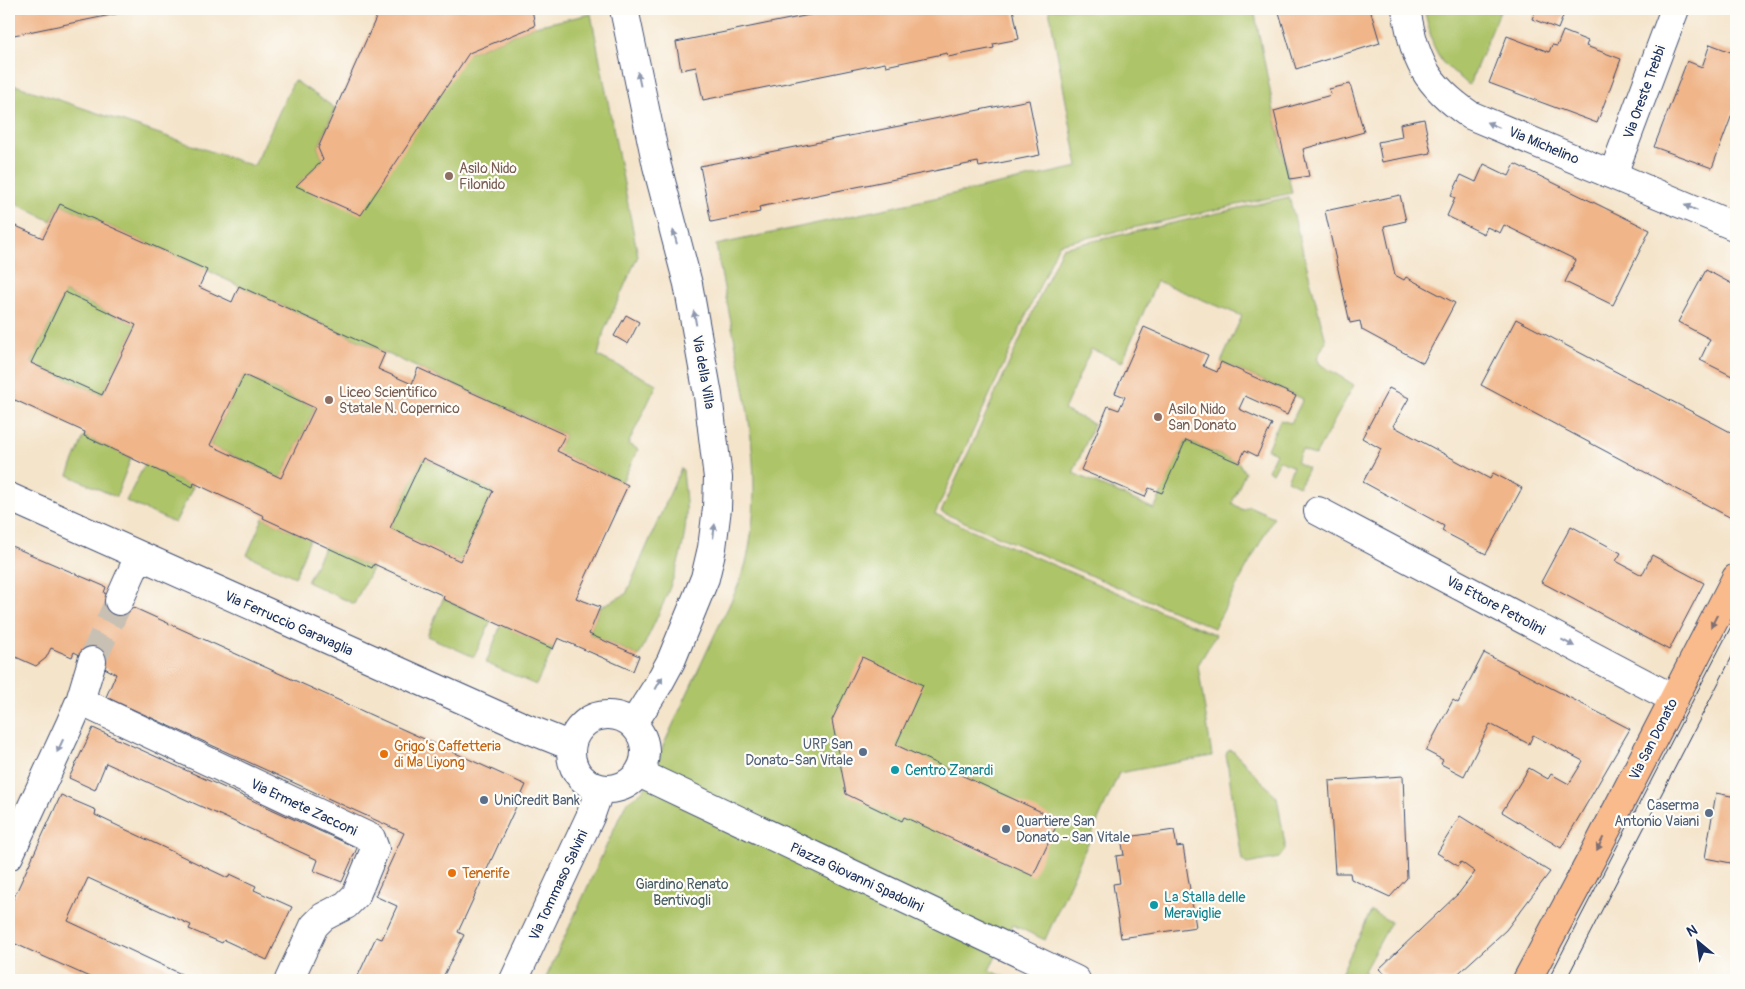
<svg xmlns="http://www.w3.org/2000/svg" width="1745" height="989" viewBox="0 0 1745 989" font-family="Pangolin,sans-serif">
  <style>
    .green { fill: #aec469; stroke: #647a64 }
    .building { fill: #f0b68a; fill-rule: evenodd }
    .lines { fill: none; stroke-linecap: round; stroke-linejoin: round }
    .minor-tunnel { stroke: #c9c0b4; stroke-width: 28; stroke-dasharray: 28 14; stroke-linecap: butt }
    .minor-casing { stroke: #3c4a6e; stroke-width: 30 }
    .major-casing { stroke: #3c4a6e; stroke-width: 30 }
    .minor { stroke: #fff; stroke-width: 28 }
    .major { stroke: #fabb8c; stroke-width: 28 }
    .tram { stroke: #1b2f5e; stroke-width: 1 }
    .oneway { fill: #8d97ae }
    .oneway2 { fill: #7f6e73 }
    .education-dot { fill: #8d6e63; stroke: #fdfcf7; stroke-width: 2 }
    .service-dot { fill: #5c6f8a; stroke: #fdfcf7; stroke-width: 2 }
    .food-dot { fill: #e8710a; stroke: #fdfcf7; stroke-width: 2 }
    .culture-dot { fill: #0f9aa8; stroke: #fdfcf7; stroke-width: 2 }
    .labels { text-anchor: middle; stroke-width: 4.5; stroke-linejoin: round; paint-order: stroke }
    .street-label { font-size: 14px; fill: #1b2f5e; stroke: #fdfcf7 }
    .education-label { font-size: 14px; fill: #785e54; stroke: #fdfcf7; text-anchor: start }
    .service-label { font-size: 14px; fill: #4e5e75; stroke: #fdfcf7; text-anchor: end }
    .food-label { font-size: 14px; fill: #c56008; stroke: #fdfcf7; text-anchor: start }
    .culture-label { font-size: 14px; fill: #0d838f; stroke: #fdfcf7; text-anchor: start }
    .park-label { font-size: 14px; fill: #475c61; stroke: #fdfcf7 }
  </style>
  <rect width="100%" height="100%" fill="#fdfcf7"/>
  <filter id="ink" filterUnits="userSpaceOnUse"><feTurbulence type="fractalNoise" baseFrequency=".02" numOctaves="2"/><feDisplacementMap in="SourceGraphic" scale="10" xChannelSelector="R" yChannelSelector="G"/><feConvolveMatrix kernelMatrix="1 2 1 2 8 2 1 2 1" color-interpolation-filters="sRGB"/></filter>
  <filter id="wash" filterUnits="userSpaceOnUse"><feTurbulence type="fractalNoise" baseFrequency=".0096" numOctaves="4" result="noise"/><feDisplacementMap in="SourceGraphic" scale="20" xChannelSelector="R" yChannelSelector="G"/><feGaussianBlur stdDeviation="1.12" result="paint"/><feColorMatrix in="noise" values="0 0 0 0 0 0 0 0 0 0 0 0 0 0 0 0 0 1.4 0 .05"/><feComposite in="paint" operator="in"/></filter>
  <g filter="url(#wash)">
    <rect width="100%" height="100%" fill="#f4e4ca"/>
    <path class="green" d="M1049,9H1254L1274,111L1292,193L1059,244L935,514L1216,635L1198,665L1212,756L1119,773L1045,940L1013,925L989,970L1011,980H545L625,805C630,798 638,796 643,790C653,778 659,761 663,746C680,709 697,673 714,636C725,613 741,584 747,559C769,456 733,347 716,245L1078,167Z
      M1424,9H1501L1469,85L1442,62L1433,45Z
      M591,14L638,256L604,331L598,356L657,384L628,444L638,449L622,482L557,451L565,435L239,286L207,270L60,204L51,221L9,200V83L254,166L294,80L335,108L318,148L323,160L297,185L469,53L535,26Z
      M1289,197L1326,341L1317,358L1320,364L1354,385L1315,456L1302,450L1296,462L1308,468L1299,486L1287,480L1293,467L1279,460L1272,473L1268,470L1276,453L1267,449L1280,420L1291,423L1303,399L1221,362L1242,316L1157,281L1122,362L1091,349L1064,410L1094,424L1073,473L1154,509L1186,440L1239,463L1245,473L1232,503L1243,510L1249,506L1274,517L1214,628L941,512L1062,248Z
      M65,292L136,325L102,395L31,363Z
      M244,375L315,408L281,478L210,445Z
      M84,436L131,458L116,497L68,475Z
      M423,458L493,491L460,561L390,528Z
      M145,464L193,487L175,523L126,501Z
      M681,468L683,470C684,485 687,500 686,516C685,564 659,613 639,656L589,634L600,607L626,594Z
      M263,518L310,539L295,577L247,555Z
      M325,546L372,568L354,604L307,582Z
      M443,599L491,621L474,657L427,636Z
      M501,625L553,649L536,685L486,663Z
      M1230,750L1234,752L1277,797L1285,844V850L1279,858L1247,864L1242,860L1226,755L1227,752Z
      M1371,911L1391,922L1364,971L1374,980H1338Z"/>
    <g id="blocks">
      <path class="building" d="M9,9H135V10L9,36Z
        M380,9H532L535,26L469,53L361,215L296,186L323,160L318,148Z
        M839,9H1013L1019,39L993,44L994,48L948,57L947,53L886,66L885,63L703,100L696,67L681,70L676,42Z
        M1278,9H1370L1380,43L1296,69Z
        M1536,9H1566L1558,29L1532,19Z
        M1563,31L1588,41L1586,46L1621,59L1597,123L1489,83L1507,36L1549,52L1552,45L1557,46Z
        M1710,44L1736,54V104L1712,168L1654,147L1687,61L1702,67Z
        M1350,84L1364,132L1303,149L1309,176L1290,179L1274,111L1331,95L1329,89Z
        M1029,100L1040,155L979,167L978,162L759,207L760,212L711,222L700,166Z
        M1424,119L1431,153L1382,162L1378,142L1402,137L1400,124Z
        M1484,164L1509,176L1515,164L1650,230L1613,305L1565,282L1576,260L1504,225L1500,233L1487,227L1484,234L1447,216L1455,198L1451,196L1461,175L1476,182Z
        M1400,195L1406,221L1384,226L1395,275L1404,280L1406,277L1455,303L1423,363L1362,330L1360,321L1350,323L1325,211Z
        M60,204L207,270L199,287L232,302L239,286L385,353L378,369L412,384L418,368L565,435L557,451L628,485L576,598L600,607L589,634L639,656L633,671L558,638L553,649L443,599L444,596L374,564L372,568L263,518L264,516L194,483L193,487L84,436L85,432L15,400L13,403L9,401V223L43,238ZM65,292L136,325L102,395L31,363ZM244,375L315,408L281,478L210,445ZM423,458L493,491L460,561L390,528Z
        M1706,270L1736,286V378L1700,360L1710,339L1678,322Z
        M626,315L639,322L628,344L614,336Z
        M1516,319L1736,435L1735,520L1481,385Z
        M1144,327L1208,355L1203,366L1217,372L1221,362L1296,396L1287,415L1245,396L1239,409L1272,424L1257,456L1245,450L1239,463L1186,440L1162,493L1149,488L1145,497L1081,470L1108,406L1119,410L1125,397L1115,393Z
        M1389,388L1409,398L1393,426L1490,479L1493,473L1522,488L1486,554L1442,531L1444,526L1363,482L1381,449L1362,438Z
        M1571,526L1621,553L1616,561L1642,575L1652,555L1704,583L1669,650L1541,582Z
        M9,545L106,587L104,593L119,601L526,785L458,932L464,935L443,977L451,980H356L376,937L382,939L397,906L375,896L404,833L106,697L116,674L74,652L72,657L51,648L46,658L36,666L9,654Z
        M1484,653L1630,729L1561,848L1502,812L1529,768L1548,779L1551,774L1569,784L1583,761L1533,735L1529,744L1490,724L1464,776L1441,764L1443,760L1426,751L1453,700L1458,703Z
        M862,657L923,685L896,745L1059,820L1033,876L904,817L902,821L846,794L832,720Z
        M93,728L357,848L342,882L314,871L318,860L106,763L95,790L69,778Z
        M1403,776L1407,878L1390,897L1351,879L1350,873H1335L1329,781Z
        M1716,793L1736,797V864L1705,858Z
        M61,795L96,810L95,815L228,878L230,874L256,886L254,890L292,907L267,960L224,940L222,943L189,929L191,925L88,878L68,921L194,980H96L9,941V908Z
        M1460,816L1550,872L1506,930L1451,980H1391L1379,969L1459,893L1475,872L1461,862L1458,866L1437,853Z
        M1174,830L1177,847L1183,846L1196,927L1121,938L1113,884L1120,883L1116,856L1124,855L1121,838Z"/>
    </g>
  </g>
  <g filter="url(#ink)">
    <use href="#blocks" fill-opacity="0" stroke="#3c4a6e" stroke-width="1"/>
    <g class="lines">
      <path class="minor-tunnel" d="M92,661L119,601"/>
      <g class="minor-casing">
        <path id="minor" d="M624,9L657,166L688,284L708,395L718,478L717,508L712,548L705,578L671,661L658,685L633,724
          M1406,9C1415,61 1425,84 1470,115L1736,227
          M1613,174L1675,9
          M9,497L526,728L571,746
          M1318,511L1674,699
          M119,601L139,556
          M80,701L371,838L375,849L356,895L346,905L323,917L314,926L289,980
          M571 752a37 37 0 1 1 74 0a37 37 0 1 1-74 0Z
          M639,773L1076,980
          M9,856L70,724L80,701L92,661
          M514,980L590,817L600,789"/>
      </g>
      <g class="major-casing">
        <path id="major" d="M1527,980L1593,856L1736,578"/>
      </g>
      <use href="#minor" class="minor"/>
      <use href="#major" class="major"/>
      <path class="tram" d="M1548,980L1736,617
        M1566,980L1736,649"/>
    </g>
    <defs><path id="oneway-solid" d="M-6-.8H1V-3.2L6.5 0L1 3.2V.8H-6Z" transform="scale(1.25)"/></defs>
    <g class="oneway">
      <use href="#oneway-solid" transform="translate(639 79) rotate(-102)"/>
      <use href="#oneway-solid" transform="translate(1493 125) rotate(-157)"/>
      <use href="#oneway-solid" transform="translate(1691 208) rotate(-157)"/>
      <use href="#oneway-solid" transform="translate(675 237) rotate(-105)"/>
      <use href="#oneway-solid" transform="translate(695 318) rotate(-100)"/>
      <use href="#oneway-solid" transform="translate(714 531) rotate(-83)"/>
      <use href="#oneway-solid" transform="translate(1568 643) rotate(28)"/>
      <use href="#oneway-solid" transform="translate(659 683) rotate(-61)"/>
      <use href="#oneway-solid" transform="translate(60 746) rotate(115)"/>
    </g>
    <g class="oneway2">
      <use href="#oneway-solid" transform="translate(1714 621) rotate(117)"/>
      <use href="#oneway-solid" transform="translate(1600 844) rotate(117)"/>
    </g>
  </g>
  <g class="education-dot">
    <circle cx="449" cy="176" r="5"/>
    <circle cx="329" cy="400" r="5"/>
    <circle cx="1158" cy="417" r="5"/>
  </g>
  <g class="service-dot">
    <circle cx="863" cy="752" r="5"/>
    <circle cx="484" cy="800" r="5"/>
    <circle cx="1709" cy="813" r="5"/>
    <circle cx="1006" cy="829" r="5"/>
  </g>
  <g class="food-dot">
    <circle cx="384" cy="754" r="5"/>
    <circle cx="452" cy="873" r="5"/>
  </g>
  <g class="culture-dot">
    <circle cx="895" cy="770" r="5"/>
    <circle cx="1154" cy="905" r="5"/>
  </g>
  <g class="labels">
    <g class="street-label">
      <text transform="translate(1644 92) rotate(-70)" y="5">Via Oreste Trebbi</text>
      <text transform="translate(1544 145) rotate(23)" y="5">Via Michelino</text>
      <text transform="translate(704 372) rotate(80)" y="5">Via della Villa</text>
      <text transform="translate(1496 605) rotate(28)" y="5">Via Ettore Petrolini</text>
      <text transform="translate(289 623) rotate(24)" y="5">Via Ferruccio Garavaglia</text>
      <text transform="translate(1653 739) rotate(-63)" y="5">Via San Donato</text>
      <text transform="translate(304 807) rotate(25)" y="5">Via Ermete Zacconi</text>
      <text transform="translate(857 877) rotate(25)" y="5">Piazza Giovanni Spadolini</text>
      <text transform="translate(558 885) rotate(-65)" y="5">Via Tommaso Salvini</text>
    </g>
    <g class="education-label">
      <text x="459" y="173">Asilo Nido<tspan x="459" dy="16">Filonido</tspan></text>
      <text x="339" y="397">Liceo Scientifico<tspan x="339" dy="16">Statale N. Copernico</tspan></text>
      <text x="1168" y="414">Asilo Nido<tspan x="1168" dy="16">San Donato</tspan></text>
    </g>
    <g class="service-label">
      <text x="853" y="749">URP San<tspan x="853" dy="16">Donato-San Vitale</tspan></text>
      <text x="494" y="805" text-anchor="start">UniCredit Bank</text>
      <text x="1699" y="810">Caserma<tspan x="1699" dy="16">Antonio Vaiani</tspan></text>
      <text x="1016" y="826" text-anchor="start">Quartiere San<tspan x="1016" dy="16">Donato - San Vitale</tspan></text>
    </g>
    <g class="food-label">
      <text x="394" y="751">Grigo’s Caffetteria<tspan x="394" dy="16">di Ma Liyong</tspan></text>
      <text x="462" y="878">Tenerife</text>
    </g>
    <g class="culture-label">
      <text x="905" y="775">Centro Zanardi</text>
      <text x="1164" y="902">La Stalla delle<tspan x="1164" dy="16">Meraviglie</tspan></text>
    </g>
    <g class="park-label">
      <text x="682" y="889">Giardino Renato<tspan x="682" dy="16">Bentivogli</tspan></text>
    </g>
  </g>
  <rect width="1745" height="989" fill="none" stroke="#fdfcf7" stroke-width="30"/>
  <g transform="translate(1698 942) rotate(331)" stroke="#fdfcf7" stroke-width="4" paint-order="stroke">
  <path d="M0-4L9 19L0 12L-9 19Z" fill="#1b2f5e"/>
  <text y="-8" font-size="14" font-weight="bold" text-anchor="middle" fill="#1b2f5e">N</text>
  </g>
</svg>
